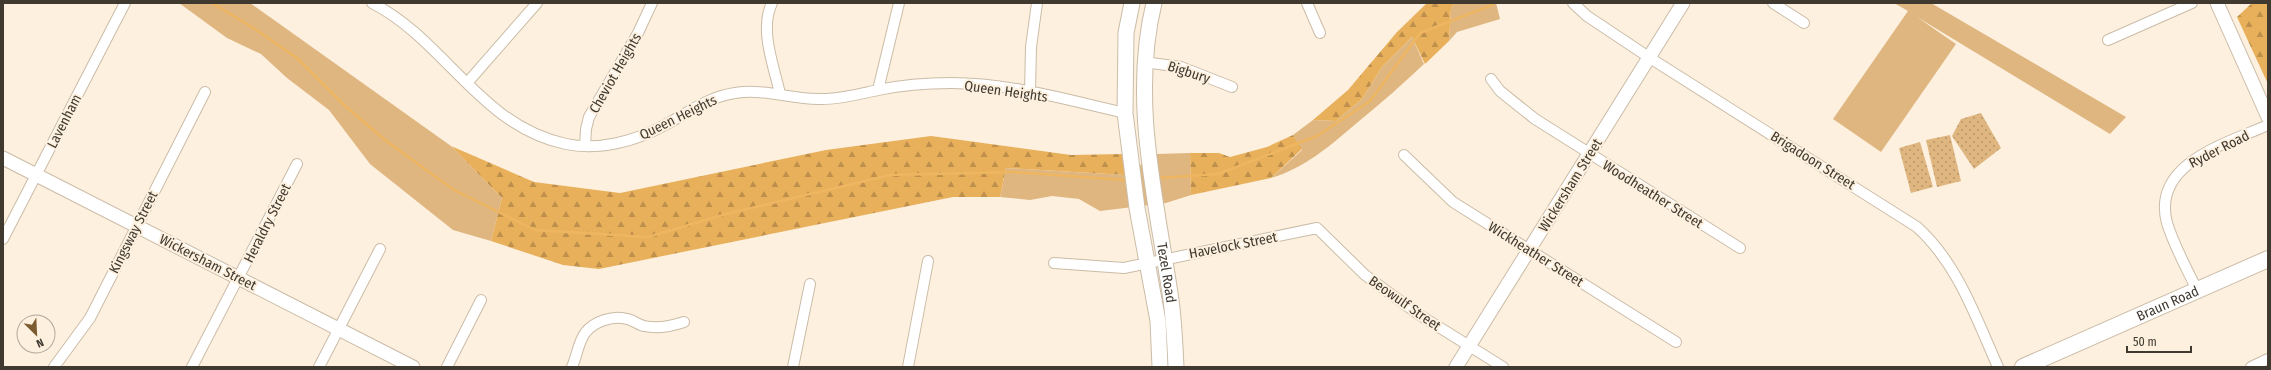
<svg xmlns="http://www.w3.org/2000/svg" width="2271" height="370" viewBox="0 0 2271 370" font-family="'Fira Sans Condensed',sans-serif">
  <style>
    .grass { fill: #dfb680 }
    .forest { fill: url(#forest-firs) }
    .park { fill: url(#park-dots) }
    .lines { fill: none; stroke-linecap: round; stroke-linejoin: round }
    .stream { stroke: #efb662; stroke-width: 2.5 }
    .minor-casing { stroke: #cbbca7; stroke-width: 12 }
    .tertiary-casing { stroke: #cbbca7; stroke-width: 15 }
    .secondary-casing { stroke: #cbbca7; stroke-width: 17 }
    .primary-casing { stroke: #cbbca7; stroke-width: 18 }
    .minor { stroke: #fff; stroke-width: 10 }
    .tertiary { stroke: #fff; stroke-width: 13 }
    .secondary { stroke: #fff; stroke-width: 15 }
    .primary { stroke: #fff; stroke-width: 16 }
    .labels { text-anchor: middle; stroke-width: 4; stroke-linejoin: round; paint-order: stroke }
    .street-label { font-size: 14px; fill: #3f3930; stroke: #fdf0de }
  </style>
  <defs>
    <pattern id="forest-firs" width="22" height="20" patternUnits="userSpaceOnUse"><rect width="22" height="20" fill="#e9b05c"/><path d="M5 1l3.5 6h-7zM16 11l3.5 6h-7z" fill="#be904c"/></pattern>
    <pattern id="park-dots" width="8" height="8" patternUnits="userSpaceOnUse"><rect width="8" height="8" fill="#dfb680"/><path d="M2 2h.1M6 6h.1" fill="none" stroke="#b69569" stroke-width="1.8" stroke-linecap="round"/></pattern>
  </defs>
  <rect width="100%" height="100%" fill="#fdf0de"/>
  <path class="grass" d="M179,3H250L451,146L502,198L491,241L453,230L370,164L329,110L287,78L261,54L227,38Z
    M1455,3H1496L1500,19L1457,32L1449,41L1451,8Z
    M1894,3H1931L2126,117L2110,134L1917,17L1956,44L1881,152L1833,119L1908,11Z
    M1412,37L1424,64C1403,84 1381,103 1358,122C1331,145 1305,168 1271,178L1302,150L1293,135L1313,120L1336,121L1362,99L1382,67Z
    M1190,153L1191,195L1166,203L1100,211L1079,199L1052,196L1030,200L1000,197L1006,168L1125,175L1157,154Z"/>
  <path class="forest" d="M1427,3H1455L1451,8L1449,41L1425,64L1412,37L1382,67L1362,99L1336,121L1313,120L1348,90L1397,32Z
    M2252,3H2268V84L2237,17Z
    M1293,135L1302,149L1271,178L1191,195L1190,153H1219L1230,157L1267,147Z
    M931,136L1071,155L1122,154L1125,175L1006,168L1000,197H953L599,269L563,265L491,241L502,198L451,146L534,182L620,193L826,150Z"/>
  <path class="park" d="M1981,113L2001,148L1974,169L1952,136L1961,119Z
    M1950,135L1961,181L1937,187L1926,140Z
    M1920,142L1933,187L1911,193L1899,148Z"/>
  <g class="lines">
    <path class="stream" d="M212,3L255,29L297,58L344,105L385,140L454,190L535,230L648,237L726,214L890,175L1014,172L1126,180
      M1158,178L1218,174L1317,136L1370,101L1420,33L1492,5V3"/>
    <g class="minor-casing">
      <path id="minor" d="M372,3C445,40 480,126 566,144C599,151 636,141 665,125C689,112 708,97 735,93C765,88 792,100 821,99C841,99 859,94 878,90C902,85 927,83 951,83C1010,83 1068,100 1125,113
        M772,3C759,30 774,66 780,94
        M1307,3L1320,33
        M1573,3L1587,16L1650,58L1917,227C1958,264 1976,318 1998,367
        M1773,3L1804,23
        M2108,40L2192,3
        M1144,62L1181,67L1232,87
        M1491,79L1500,91L1535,119L1740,248
        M467,83L537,3
        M878,90L899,3
        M1030,92L1031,47L1037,3
        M585,146L586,129L589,117L638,33L652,3
        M1404,155L1453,202L1676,342
        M3,239L125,3
        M1054,263L1124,268L1317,228L1365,275L1418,314L1503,367
        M2197,290C2187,269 2174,246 2167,223C2151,163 2228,143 2268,125
        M54,367L90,318L205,92
        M192,367L297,164
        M319,367L380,249
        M447,367L481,300
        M572,367C577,356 578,343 585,333C594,321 614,315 627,319C633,320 639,325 644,326C657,329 672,326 684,322
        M793,367L810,284
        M908,367L928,261
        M2251,367L2268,359"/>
    </g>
    <g class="tertiary-casing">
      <path id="tertiary" d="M2217,3L2268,117
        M3,158L413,367
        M1456,367L1683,3"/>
    </g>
    <g class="secondary-casing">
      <g id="secondary">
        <path d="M1132,3L1126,33L1125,113L1137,208L1158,321L1160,367"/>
        <path id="s1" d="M1154,3C1130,102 1157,202 1171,300C1174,322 1175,345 1176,367"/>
      </g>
    </g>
    <g class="primary-casing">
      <g id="primary">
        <path id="s2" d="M2023,367L2268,259"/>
      </g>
    </g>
    <use href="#minor" class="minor"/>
    <use href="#tertiary" class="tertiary"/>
    <use href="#secondary" class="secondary"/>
    <use href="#primary" class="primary"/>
  </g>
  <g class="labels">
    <g class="street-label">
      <text transform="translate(1189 72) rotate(18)" y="5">Bigbury</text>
      <text transform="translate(615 73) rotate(-60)" y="5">Cheviot Heights</text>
      <text transform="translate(1006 91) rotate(8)" y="5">Queen Heights</text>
      <text transform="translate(678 117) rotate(-26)" y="5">Queen Heights</text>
      <text transform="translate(64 121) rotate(-63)" y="5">Lavenham</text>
      <text transform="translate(2219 149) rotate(-27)" y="5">Ryder Road</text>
      <text transform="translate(1813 160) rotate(32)" y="5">Brigadoon Street</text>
      <text transform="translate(1570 185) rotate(-58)" y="5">Wickersham Street</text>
      <text transform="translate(1653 194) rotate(32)" y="5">Woodheather Street</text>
      <text transform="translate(267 223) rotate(-63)" y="5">Heraldry Street</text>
      <text transform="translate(133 232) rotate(-63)" y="5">Kingsway Street</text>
      <text transform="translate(1233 245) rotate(-11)" y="5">Havelock Street</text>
      <text transform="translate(1536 254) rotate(32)" y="5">Wickheather Street</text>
      <text transform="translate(208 262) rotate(27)" y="5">Wickersham Street</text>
      <text dy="5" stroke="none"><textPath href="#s1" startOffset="272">Tezel Road</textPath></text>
      <text transform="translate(1405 303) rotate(35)" y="5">Beowulf Street</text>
      <text dy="5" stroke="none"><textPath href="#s2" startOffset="158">Braun Road</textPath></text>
    </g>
  </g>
  <rect width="2271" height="370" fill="none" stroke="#3f3930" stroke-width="8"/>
  <g transform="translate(36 334) rotate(156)"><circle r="19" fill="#fdf0de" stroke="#b1a798"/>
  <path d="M0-3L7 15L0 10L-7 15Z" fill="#7b5c31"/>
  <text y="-6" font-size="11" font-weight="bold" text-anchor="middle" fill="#3f3930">N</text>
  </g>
  <path d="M2127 346v6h64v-6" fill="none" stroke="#3f3930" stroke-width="2"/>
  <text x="2133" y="346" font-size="12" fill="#3f3930" stroke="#fdf0de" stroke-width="3" paint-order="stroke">50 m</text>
</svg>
